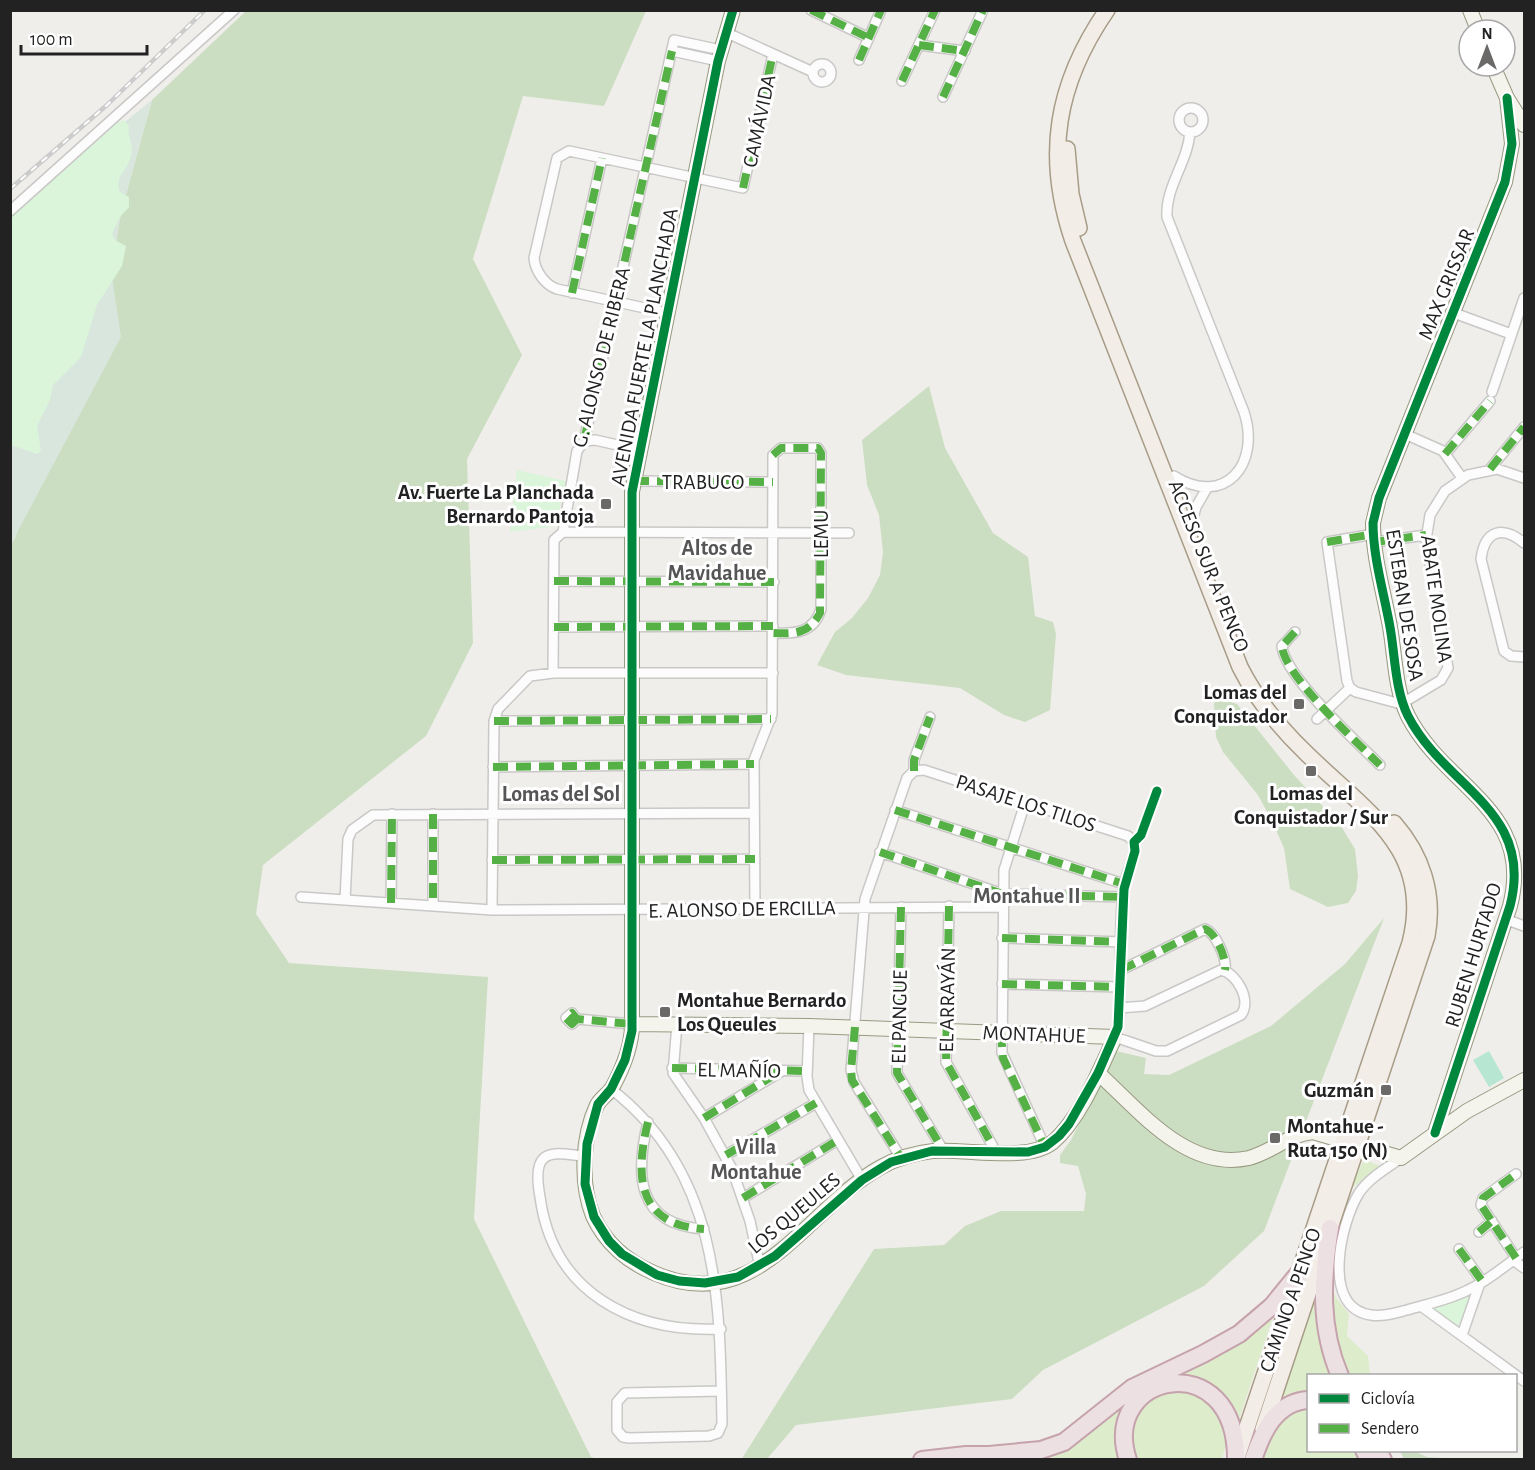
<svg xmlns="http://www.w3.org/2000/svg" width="1535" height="1470" viewBox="0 0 1535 1470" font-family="'Alegreya Sans',sans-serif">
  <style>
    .grass { fill: #ddeccb }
    .forest { fill: #cbdec1 }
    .wetland { fill: #d9e6de }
    .park { fill: #daf5da }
    .pitch { fill: #b7e6d2 }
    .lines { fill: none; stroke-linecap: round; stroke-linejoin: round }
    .street-casing { stroke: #c9c8c7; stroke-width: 12 }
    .secondary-casing { stroke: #999a82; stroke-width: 16 }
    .primary-casing { stroke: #a79c86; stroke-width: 18 }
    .highway-casing { stroke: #c5a2ac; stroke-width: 20 }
    .street { stroke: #fdfcfc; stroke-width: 9 }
    .secondary { stroke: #f4f4ed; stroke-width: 14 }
    .primary { stroke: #f3ede7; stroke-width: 15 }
    .highway { stroke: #ece0e2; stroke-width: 16 }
    .rail-casing { stroke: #ccc; stroke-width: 4.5 }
    .rail { stroke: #fff; stroke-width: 2; stroke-dasharray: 7; stroke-linecap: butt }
    .quiet { stroke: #55b145; stroke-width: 8; stroke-dasharray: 15 8; stroke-linecap: butt }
    .cycleway-casing { stroke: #fff; stroke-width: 13 }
    .cycleway { stroke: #00873e; stroke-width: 9 }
    .poi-dot { fill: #6a6968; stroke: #fff; stroke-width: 2 }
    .labels { text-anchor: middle; stroke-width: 6; stroke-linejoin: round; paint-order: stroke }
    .street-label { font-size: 21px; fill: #222; stroke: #fff }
    .poi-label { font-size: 21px; font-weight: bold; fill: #222; stroke: #fff; text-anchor: end }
    .neighbourhood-label { font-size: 22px; font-weight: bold; fill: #555; stroke: #fff }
  </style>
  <rect width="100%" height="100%" fill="#f0eeeb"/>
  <path class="grass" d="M1364,1159L1382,1167L1350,1189Z
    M1332,1278L1335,1296L1349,1314L1347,1336L1368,1356L1370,1375H1351L1341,1361L1328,1307Z
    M1314,1296L1321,1341L1333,1375L1308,1376V1393L1276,1408Z
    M1273,1317L1238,1422L1222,1395L1166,1377Z
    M1166,1391H1193L1221,1413L1226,1445L1222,1459L1133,1460L1129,1440L1137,1409Z
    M1130,1395L1116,1431L1120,1459H1060L1047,1456Z
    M1308,1403V1450L1358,1451L1362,1460H1263C1275,1424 1275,1420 1308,1403Z"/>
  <path class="forest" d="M246,11H646L604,106L523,96L473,259L522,355L467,459L473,643L426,736L263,865L256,914L289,963L488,977L474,1219L591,1457L599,1459L11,1460V544L15,538L111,270L121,213L152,100Z
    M929,386L945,448L993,533L1028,557L1035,616L1053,622L1056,634L1050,710L1025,722L1004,715L960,688L846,675L817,665L835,632L852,618L868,598L880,575L883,552L879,515L867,485L862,440Z
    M1221,699L1237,704L1294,775L1341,826L1355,849L1358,876L1356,891L1348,903L1328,907L1290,889L1284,848L1271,819L1258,795L1223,752L1216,737L1214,703Z
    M1384,918L1264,1231L1204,1286L1043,1370L1012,1399L796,1425L767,1459L741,1460L874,1249L944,1245L965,1226L1001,1211H1084L1086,1194L1078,1166L1060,1163V1155L1071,1140L1116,1051L1146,1058L1144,1074L1169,1075L1271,1026L1345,964Z
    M1400,1451H1414L1427,1457L1459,1459H1404Z"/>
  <path class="wetland" d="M152,100L121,213L111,270L121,337L11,544V215Z"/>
  <path class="park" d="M124,120L129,126C127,137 134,145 131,156C128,171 114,175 120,192L129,197V207L120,217L112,234L115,240L126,246L122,266L97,305L81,357L53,385L50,400L37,426L41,451L37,454L11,445V215L48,185L109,126Z
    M517,470L566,481L556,526L510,532Z
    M1467,1296L1471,1299L1457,1328L1434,1310V1306Z"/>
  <path class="pitch" d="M1489,1051L1504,1078L1489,1087L1473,1060Z"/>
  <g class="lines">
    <g class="street-casing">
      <path id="street" d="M811,10L869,38
        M725,32L813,72
        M919,45L965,51
        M672,51L718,61
        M859,60L881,10
        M813 73a9 9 0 1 1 18 0a9 9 0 1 1-18 0Z
        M902,81L935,10
        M943,97L983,10
        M1179 120a12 12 0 1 1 24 0a12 12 0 1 1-24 0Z
        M10,211L234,10
        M572,293L602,158
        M668,313L557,289C545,285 535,271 534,258L557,158L569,151L743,188L773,54
        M1454,313L1511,334
        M1492,392L1524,298
        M1405,434L1443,451L1462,478
        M584,441L595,440L640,450
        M1445,454L1490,401
        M1490,469L1524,427
        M1174,476C1225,508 1261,464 1244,412L1167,217C1165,187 1188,162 1190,132
        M634,481L773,482
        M1192,522L1196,507L1207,488
        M563,532L849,533
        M1374,534L1327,542L1347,681L1350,688L1356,692L1401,704L1441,680L1448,668L1426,540L1430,515L1445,491L1468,475L1497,469L1524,478
        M1375,542L1426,535
        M1524,543C1503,526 1485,529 1481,559L1504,651L1511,656L1524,657
        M554,581L774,582
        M554,627L773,626
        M1295,632L1282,646C1284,676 1358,743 1380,765
        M553,673L554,540L563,532L577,451L584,441L674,40L721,50
        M1317,719L1350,688
        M494,721L771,719
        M493,767L754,764
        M914,771L924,770L1128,836L1134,842
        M914,771V760L930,717
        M1025,803L1004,870L1002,1053L1045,1147
        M895,810L1124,884
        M433,814V906
        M880,852L1003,894L1123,897
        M492,860L755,859
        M301,897L492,910L1003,907
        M345,900L348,839L352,830L373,815L754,813
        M391,903L392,814
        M949,906L946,1062L996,1152
        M901,907L897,1073L943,1150
        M492,910L494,721L498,709L530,676L553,673H773
        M755,910L754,760L772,714L773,455L781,448H818L821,453V609C814,633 795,634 773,633
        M1505,919L1524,926
        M1002,938L1122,942
        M1121,970L1205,929C1216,933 1227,959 1225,970
        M1002,984L1120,987
        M1119,1008L1145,1006L1221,970C1237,973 1252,1001 1241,1015L1167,1051H1156L1115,1037C1121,1022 1119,1006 1120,991C1121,956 1119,919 1124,884L1135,851L1134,842L1141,835L1157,791
        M577,1019L572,1024L566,1018L572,1013L577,1019L632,1024
        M677,1024L673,1073L704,1118L732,1169L750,1221L760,1267
        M809,1026L807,1077L809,1090L862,1180
        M672,1068L807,1071
        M611,1089C720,1173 720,1300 722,1424L718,1433L709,1436L629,1438L623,1437L617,1430V1402L625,1393L721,1391
        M704,1118L782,1071
        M648,1122C635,1174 636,1225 704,1229
        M726,1155L816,1103
        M585,1156C574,1156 554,1150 544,1158C535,1165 538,1186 540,1197C553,1293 632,1333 721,1329
        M901,1158L854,1082L851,1070L865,899L907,778L914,771
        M1401,1158C1387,1168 1369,1178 1359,1193C1341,1222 1320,1308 1371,1315C1383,1317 1395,1313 1407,1310C1427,1304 1449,1300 1468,1290C1488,1281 1506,1265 1524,1252
        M743,1198L838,1140
        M1479,1232L1492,1221
        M1459,1249L1482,1281
        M1516,1258L1481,1205L1483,1198L1516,1174
        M1513,1260L1524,1268
        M1421,1306L1524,1381
        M1462,1335L1480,1283"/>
    </g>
    <g class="secondary-casing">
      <path id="secondary" d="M1470,10L1478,30
        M1493,66L1507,98L1524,125
        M632,1024L809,1026L1115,1037C1100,1069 1080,1119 1053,1142C1027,1163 966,1148 933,1151C915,1153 897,1158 881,1167C806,1208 758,1319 654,1273C628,1262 605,1243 593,1216C580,1183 582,1137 597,1105C601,1098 608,1094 612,1088C623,1068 632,1046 632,1024V492L718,61L733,10
        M1098,1073C1139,1110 1187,1172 1249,1158C1272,1152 1289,1134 1313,1132L1401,1158L1467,1111L1524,1080
        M1435,1133L1510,906C1535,810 1445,788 1408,716C1395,690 1395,655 1390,627C1384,593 1373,557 1373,523L1379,498L1505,182L1512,144L1507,98"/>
    </g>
    <g class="primary-casing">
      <path id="primary" d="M1107,10C1056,84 1044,156 1073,241L1240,667C1257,701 1280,728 1307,754C1365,811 1434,850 1410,943L1236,1460
        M1067,149L1071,194L1079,228
        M1263,1429L1427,936C1435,894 1422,855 1394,823"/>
    </g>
    <g class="highway-casing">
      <path id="highway" d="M1330,1228C1322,1279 1319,1327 1340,1376
        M1364,1450L1369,1460
        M1378,1450L1383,1460
        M989,1455L1041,1450L1064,1442L1132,1388L1203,1354L1239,1334L1272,1306L1298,1274
        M922,1460L966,1455H1000
        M1128,1460C1099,1372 1237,1344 1236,1460
        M1253,1460C1262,1432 1276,1402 1308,1400"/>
    </g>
    <use href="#street" class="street"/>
    <use href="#secondary" class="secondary"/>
    <use href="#primary" class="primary"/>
    <use href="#highway" class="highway"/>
    <g class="rail-casing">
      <path id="rail" d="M10,189L107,105L205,10"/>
    </g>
    <use href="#rail" class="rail"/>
    <path class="quiet" d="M811,10L869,38
      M919,45L965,51
      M859,60L881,10
      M902,81L935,10
      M943,97L983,10
      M743,188L773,54
      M572,293L602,158
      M584,441L672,51
      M1445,454L1490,401
      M773,455L781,448H818L821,453L820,613C809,634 794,634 773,633
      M1490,469L1524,427
      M634,481L773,482
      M1327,542L1374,534
      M1375,542L1426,535
      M554,581L774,582
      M554,627L773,626
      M1295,632L1282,646C1284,676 1358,743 1380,765
      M494,721L771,719
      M493,767L754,764
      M914,771V760L930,717
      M895,810L1124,884
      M433,814V906
      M880,852L1003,894L1123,897
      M492,860L755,859
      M391,903L392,814
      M949,906L946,1062L996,1152
      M901,907L897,1073L943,1150
      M1002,938L1122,942
      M1121,970L1205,929C1216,933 1227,959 1225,970
      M1002,984L1120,987
      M577,1019L572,1024L566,1018L572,1013L577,1019L632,1024
      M855,1027L851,1070L852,1080L901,1158
      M1001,1032L1003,1058L1045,1147
      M672,1068L807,1071
      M704,1118L781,1071
      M648,1122C635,1174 636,1225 704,1229
      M726,1155L816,1103
      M743,1198L838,1140
      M1479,1232L1492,1221
      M1459,1249L1482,1281
      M1516,1258L1481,1205L1483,1198L1516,1174"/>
    <g class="cycleway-casing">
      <path id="cycleway" d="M733,10L718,61L632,492V1031L625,1060L611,1089L598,1104L587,1144L585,1184L594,1217L609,1241L622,1254L657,1275L679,1281L705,1283L738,1277L775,1256L862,1180L891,1162L932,1151L1028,1152L1045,1147L1059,1136L1069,1124L1098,1073L1118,1027L1124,889L1135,851L1134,842L1141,835L1157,791
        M1435,1133L1510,906C1535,810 1445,788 1408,716C1395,690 1395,655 1390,627C1384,593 1373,557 1373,523L1379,498L1505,182L1512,144L1507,98"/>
    </g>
    <use href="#cycleway" class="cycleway"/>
  </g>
  <g class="poi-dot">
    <rect x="600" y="498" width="12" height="12" rx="3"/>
    <rect x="1293" y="698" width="12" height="12" rx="3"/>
    <rect x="1305" y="765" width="12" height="12" rx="3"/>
    <rect x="659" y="1006" width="12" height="12" rx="3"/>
    <rect x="1380" y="1084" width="12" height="12" rx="3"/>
    <rect x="1269" y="1132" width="12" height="12" rx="3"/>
  </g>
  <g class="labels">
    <g class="street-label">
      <text transform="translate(759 121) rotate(-78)" y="7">CAMÁVIDA</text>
      <text transform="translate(1446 284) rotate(-68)" y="7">MAX GRISSAR</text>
      <text transform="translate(644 347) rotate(-79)" y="7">AVENIDA FUERTE LA PLANCHADA</text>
      <text transform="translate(601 357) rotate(-76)" y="7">G. ALONSO DE RIBERA</text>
      <text x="703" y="489">TRABUCO</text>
      <text transform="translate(821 534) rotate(-90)" y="7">LEMU</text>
      <text transform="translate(1209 566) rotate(68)" y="7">ACCESO SUR A PENCO</text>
      <text transform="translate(1437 599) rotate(82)" y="7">ABATE MOLINA</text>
      <text transform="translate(1405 605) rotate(81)" y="7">ESTEBAN DE SOSA</text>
      <text transform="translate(1026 803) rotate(18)" y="7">PASAJE LOS TILOS</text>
      <text transform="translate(742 909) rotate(-1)" y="7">E. ALONSO DE ERCILLA</text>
      <text transform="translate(1473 955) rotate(-73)" y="7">RUBEN HURTADO</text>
      <text transform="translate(947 1000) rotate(-89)" y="7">EL ARRAYÁN</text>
      <text transform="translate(899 1017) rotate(-89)" y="7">EL PANGUE</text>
      <text transform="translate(1034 1034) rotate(2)" y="7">MONTAHUE</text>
      <text transform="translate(739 1070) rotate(1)" y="7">EL MAÑÍO</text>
      <text transform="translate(794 1213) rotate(-40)" y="7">LOS QUEULES</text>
      <text transform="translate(1290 1300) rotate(-71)" y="7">CAMINO A PENCO</text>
    </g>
    <g class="poi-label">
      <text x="594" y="499">Av. Fuerte La Planchada<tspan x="594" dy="24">Bernardo Pantoja</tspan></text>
      <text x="1287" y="699">Lomas del<tspan x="1287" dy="24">Conquistador</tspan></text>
      <text x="1311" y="800" text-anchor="middle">Lomas del<tspan x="1311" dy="24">Conquistador / Sur</tspan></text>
      <text x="677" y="1007" text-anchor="start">Montahue Bernardo<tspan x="677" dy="24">Los Queules</tspan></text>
      <text x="1374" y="1097">Guzmán</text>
      <text x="1287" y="1133" text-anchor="start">Montahue -<tspan x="1287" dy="24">Ruta 150 (N)</tspan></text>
    </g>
    <g class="neighbourhood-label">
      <text x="717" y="555">Altos de<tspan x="717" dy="25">Mavidahue</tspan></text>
      <text x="561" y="801">Lomas del Sol</text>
      <text x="1027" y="903">Montahue II</text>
      <text x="756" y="1154">Villa<tspan x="756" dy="25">Montahue</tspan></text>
    </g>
  </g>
  <rect width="1535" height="1470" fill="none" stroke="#222222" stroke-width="24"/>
  <rect x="1307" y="1374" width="210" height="78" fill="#ffffff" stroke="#a7a7a7" stroke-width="1.5"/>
  <rect x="1319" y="1394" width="30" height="9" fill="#00873e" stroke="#a7a7a7" stroke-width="1.5"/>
  <text x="1361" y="1404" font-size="18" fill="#222222">Ciclovía</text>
  <rect x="1319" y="1424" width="30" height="9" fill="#55b145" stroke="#a7a7a7" stroke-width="1.5"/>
  <text x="1361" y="1434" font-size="18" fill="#222222">Sendero</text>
  <g transform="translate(1487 48)"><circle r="28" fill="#ffffff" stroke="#a7a7a7" stroke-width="1.5"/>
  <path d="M0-4.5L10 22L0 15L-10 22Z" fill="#6a6968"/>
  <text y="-9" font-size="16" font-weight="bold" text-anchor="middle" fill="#222222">N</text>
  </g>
  <path d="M21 45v9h126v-9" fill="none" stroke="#222222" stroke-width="3"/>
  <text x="30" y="45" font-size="18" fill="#222222" stroke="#ffffff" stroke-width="4.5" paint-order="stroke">100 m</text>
</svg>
